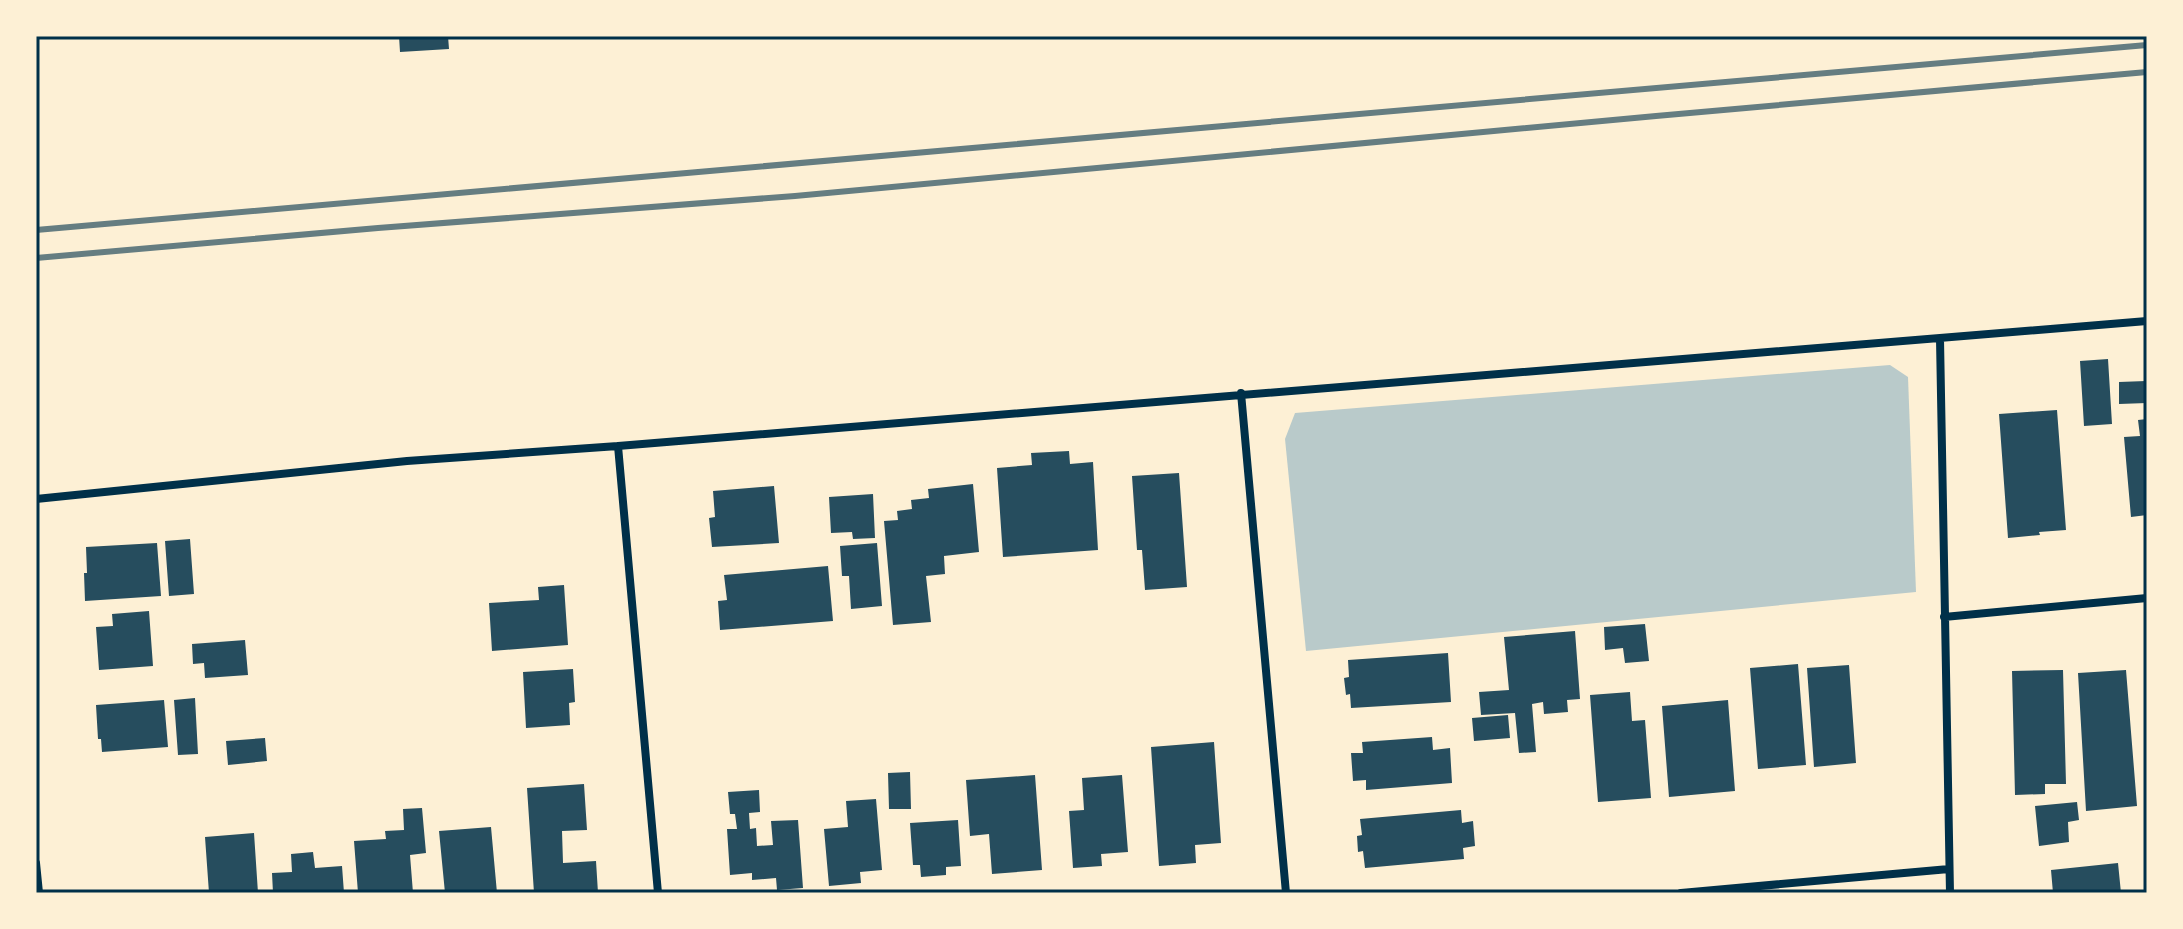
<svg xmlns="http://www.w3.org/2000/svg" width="2183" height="929" viewBox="0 0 2183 929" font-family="Arial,sans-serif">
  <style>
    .green { fill: #b9caca }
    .building { fill: #264d5e }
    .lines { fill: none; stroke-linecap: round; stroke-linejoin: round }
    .minor { stroke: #003049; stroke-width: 8 }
    .rail { stroke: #657d81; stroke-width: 6 }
    .neatline { fill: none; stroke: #003049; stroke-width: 3 }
  </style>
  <rect width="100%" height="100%" fill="#fdf0d5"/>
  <path class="green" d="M1890,365L1908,377L1916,592L1306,651L1285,439L1295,413Z"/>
  <path class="building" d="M399,36H448L449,49L400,52Z
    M2108,359L2112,424L2084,426L2080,361Z
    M2146,381L2147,403L2119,404V382Z
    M2057,410L2066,530L2039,532L2040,535L2008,538L1999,414Z
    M2147,419V515L2131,517L2124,437L2140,436L2138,420Z
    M1069,451L1070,464L1093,462L1098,550L1003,557L997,468L1032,465L1031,453Z
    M1179,473L1187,587L1145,590L1142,550H1137L1132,476Z
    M973,484L979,552L944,556L945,574L926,576L931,622L893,625L884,521L898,520L897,511L912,509L911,500L929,498L928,489Z
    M774,486L779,543L712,547L709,518L715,517L713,491Z
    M873,494L875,538L853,539L852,532L831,533L829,497Z
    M190,539L194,594L169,596L165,541Z
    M157,543L161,596L85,601L84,573H87L86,547Z
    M877,543L882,606L851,609L849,576H842L840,546Z
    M828,566L833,621L720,630L718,601L727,600L724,575Z
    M564,585L568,645L492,651L489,603L539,600L538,587Z
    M149,611L153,666L99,670L96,627L113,626L112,614Z
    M1645,624L1649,661L1625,663L1623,648L1605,650L1604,627Z
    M1575,631L1580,699L1567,700L1568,712L1544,714L1543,702L1532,704L1536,752L1519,753L1515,713L1481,715L1479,692L1509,690L1504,637Z
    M245,640L248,675L205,678L204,663L193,664L192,644Z
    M1448,653L1451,702L1351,708L1350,694L1346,695L1344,678L1349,677L1348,660Z
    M1798,664L1806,765L1758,769L1750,668Z
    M1849,665L1856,763L1814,767L1807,668Z
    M573,669L575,702L569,703L570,725L526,728L523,672Z
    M2063,670L2066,784H2045V794L2015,795L2012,671Z
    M2126,670L2137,806L2086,811L2078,673Z
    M1630,692L1632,721L1645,720L1651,798L1598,802L1590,695Z
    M195,698L198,754L178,755L174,700Z
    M164,700L168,747L102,752L101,739H98L96,705Z
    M1728,700L1735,791L1669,797L1662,706Z
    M1508,715L1510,738L1474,741L1472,718Z
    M1432,737L1433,750L1450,748L1452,783L1366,790V780L1353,781L1351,753H1363L1362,742Z
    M265,738L267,761L228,765L226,741Z
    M1214,742L1221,843L1195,845L1196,863L1159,866L1151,747Z
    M910,772L911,809H889L888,773Z
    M1035,775L1042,870L992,874L989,834L970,836L966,780Z
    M1122,775L1128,852L1101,854L1102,866L1073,868L1069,811L1084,810L1082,778Z
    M584,784L587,830L562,831L563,863L596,861L598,893H534L527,788Z
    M759,790L760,812L749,813L750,829L756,828L757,846L773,845L771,821L798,820L803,888L777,890L776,878L752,880V873L730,875L727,829H737L735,814H730L728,792Z
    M876,799L882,870L860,872L861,883L829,886L824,829L848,827L846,801Z
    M2077,802L2079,820L2068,822L2069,842L2039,846L2035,806Z
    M422,808L426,853L410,855L413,893H358L354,841L386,839L385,831L404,830L403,809Z
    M1461,810L1462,823L1473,821L1475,846L1463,848L1464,859L1365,868L1363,851L1358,852L1357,836L1362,835L1360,819Z
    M958,820L961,866L946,867V875L921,877L920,865H913L910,823Z
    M491,827L497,893H445L439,831Z
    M254,833L258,893H209L205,837Z
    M313,852L315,868L342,866L344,893H273L272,873L292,872L291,854Z
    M2118,863L2121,893H2053L2051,870Z"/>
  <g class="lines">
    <path class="minor" d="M1940,339L1950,893
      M1241,393L1286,893
      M618,446L658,893
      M36,499L407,461L618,446L2147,321
      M1944,617L2147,598
      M36,863L39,893
      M1681,893L1949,869"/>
    <path class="rail" d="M36,230L2147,45
      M36,258L378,228L795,196L1656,116L2147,72"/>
  </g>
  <rect width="2183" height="929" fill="none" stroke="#fdf0d5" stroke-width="76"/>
  <rect x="38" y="38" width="2107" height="853" class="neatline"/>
</svg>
